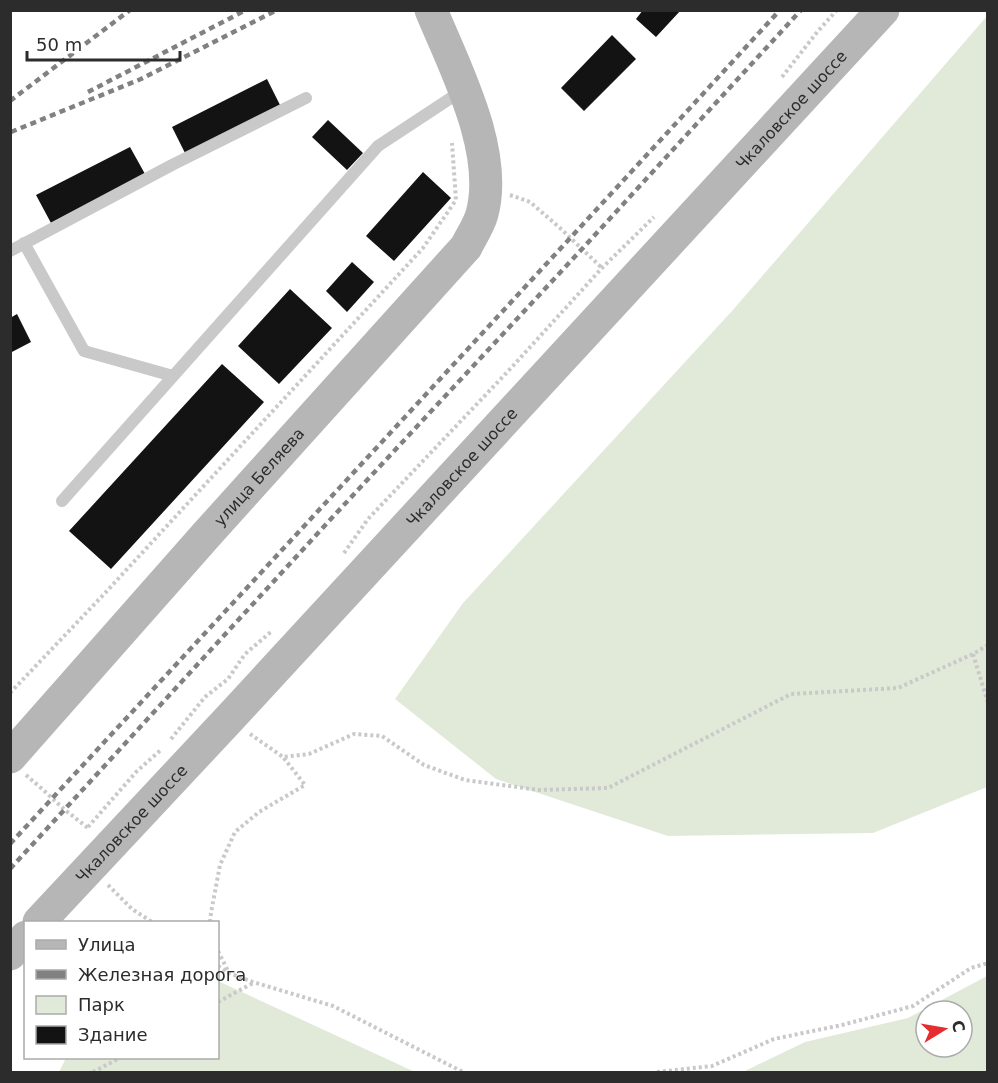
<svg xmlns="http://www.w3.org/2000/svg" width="998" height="1083" viewBox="0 0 998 1083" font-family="'DejaVu Sans',sans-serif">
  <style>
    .green { fill: #e1ead9; fill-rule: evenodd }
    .building { fill: #131313 }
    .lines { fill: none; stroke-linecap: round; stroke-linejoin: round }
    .path { stroke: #c9c9c9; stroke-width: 4; stroke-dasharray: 3 3; stroke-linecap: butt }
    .lane { stroke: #c9c9c9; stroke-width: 12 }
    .secondary { stroke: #b6b6b6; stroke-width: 33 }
    .rail { stroke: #818181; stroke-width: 4.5; stroke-dasharray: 6 4.5; stroke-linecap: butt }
    .labels { text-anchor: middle; stroke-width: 6; stroke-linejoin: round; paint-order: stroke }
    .street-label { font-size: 16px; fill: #2c2c2c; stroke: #fff }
  </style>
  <rect width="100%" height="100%" fill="#fff"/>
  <path class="green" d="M987,16V787L873,833L668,836L496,779L395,699L463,603L732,311Z
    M987,976V1072H743L805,1042L908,1018ZM926,1011H962V1047H926Z
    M218,981L415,1072H59L66,1058H218Z"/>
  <path class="building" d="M643,10H681L656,37L636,19Z
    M612,35L636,59L584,111L561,88Z
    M267,79L280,105L185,153L172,127Z
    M328,120L363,153L347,170L312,137Z
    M130,147L145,174L51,223L36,195Z
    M423,172L451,198L394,261L366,236Z
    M352,262L374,282L347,312L326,291Z
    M290,289L332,328L279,384L238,346Z
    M17,314L31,342L10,353V318Z
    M222,364L264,402L111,569L69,531Z"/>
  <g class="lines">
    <path class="path" d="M782,77L818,31L837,10
      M510,195L530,202L560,228L602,268
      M344,553L368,519L512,367L602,268L654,217
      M973,654L988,703
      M10,693L106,592L423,248L456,200L452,143
      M250,734L283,757L309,754L354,734L382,736L424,765L465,780L539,790L608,788L791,694L898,688L973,654L988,645
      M171,739L205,697L228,679L245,654L272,631
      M26,775L41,788L65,810L88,828
      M88,827L137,771L162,749
      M108,885L132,909L152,922
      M210,922L211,913L220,865L235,832L259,812L305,785L283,757
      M218,951L229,973
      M218,966L229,973L253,982L333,1006L463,1072
      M218,1002L253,983
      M93,1072L120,1058
      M657,1072L712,1066L774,1039L842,1025L913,1006L971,968L988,963"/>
    <path class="lane" d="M24,243L84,351L173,376
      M10,251L172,165L306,98
      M62,501L378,146L463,90"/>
    <g class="secondary">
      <path id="s1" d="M10,757L207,534L466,247C471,237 479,225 482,214C499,151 455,68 431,10"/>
      <path id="s2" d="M39,922L229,719L883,10"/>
      <path d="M10,954L26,937"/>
    </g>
    <path class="rail" d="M88,92L246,10
      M10,101L130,10
      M11,132L141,79L277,10
      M10,844C267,566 524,289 780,10
      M10,869L329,521L582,249L801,10"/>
  </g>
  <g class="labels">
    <g class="street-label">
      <text dy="6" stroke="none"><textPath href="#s2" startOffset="1107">Чкаловское шоссе</textPath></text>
      <text dy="6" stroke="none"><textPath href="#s2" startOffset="621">Чкаловское шоссе</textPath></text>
      <text dy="6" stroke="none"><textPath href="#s1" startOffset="375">улица Беляева</textPath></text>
      <text dy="6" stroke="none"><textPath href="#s2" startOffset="135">Чкаловское шоссе</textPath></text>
    </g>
  </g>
  <rect width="998" height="1083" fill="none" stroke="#2c2c2c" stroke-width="24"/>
  <rect x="24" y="921" width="195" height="138" fill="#ffffff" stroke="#ababab" stroke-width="1.5"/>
  <rect x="36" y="940" width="30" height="9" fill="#b6b6b6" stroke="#ababab" stroke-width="1.5"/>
  <text x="78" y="951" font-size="18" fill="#2c2c2c">Улица</text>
  <rect x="36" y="970" width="30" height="9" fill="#818181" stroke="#ababab" stroke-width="1.5"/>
  <text x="78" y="981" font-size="18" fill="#2c2c2c">Железная дорога</text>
  <rect x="36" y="996" width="30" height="18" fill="#e1ead9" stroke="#ababab" stroke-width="1.5"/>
  <text x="78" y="1011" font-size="18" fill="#2c2c2c">Парк</text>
  <rect x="36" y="1026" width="30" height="18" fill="#131313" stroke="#ababab" stroke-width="1.5"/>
  <text x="78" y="1041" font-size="18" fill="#2c2c2c">Здание</text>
  <g transform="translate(944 1029) rotate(79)"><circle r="28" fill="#ffffff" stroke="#ababab" stroke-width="1.5"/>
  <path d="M0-4.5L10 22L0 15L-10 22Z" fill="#e52c2f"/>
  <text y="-9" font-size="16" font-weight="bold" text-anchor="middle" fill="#2c2c2c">С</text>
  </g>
  <path d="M27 51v9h153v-9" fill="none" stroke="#2c2c2c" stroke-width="3"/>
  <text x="36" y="51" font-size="18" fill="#2c2c2c" stroke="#ffffff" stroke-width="4.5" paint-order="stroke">50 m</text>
</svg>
